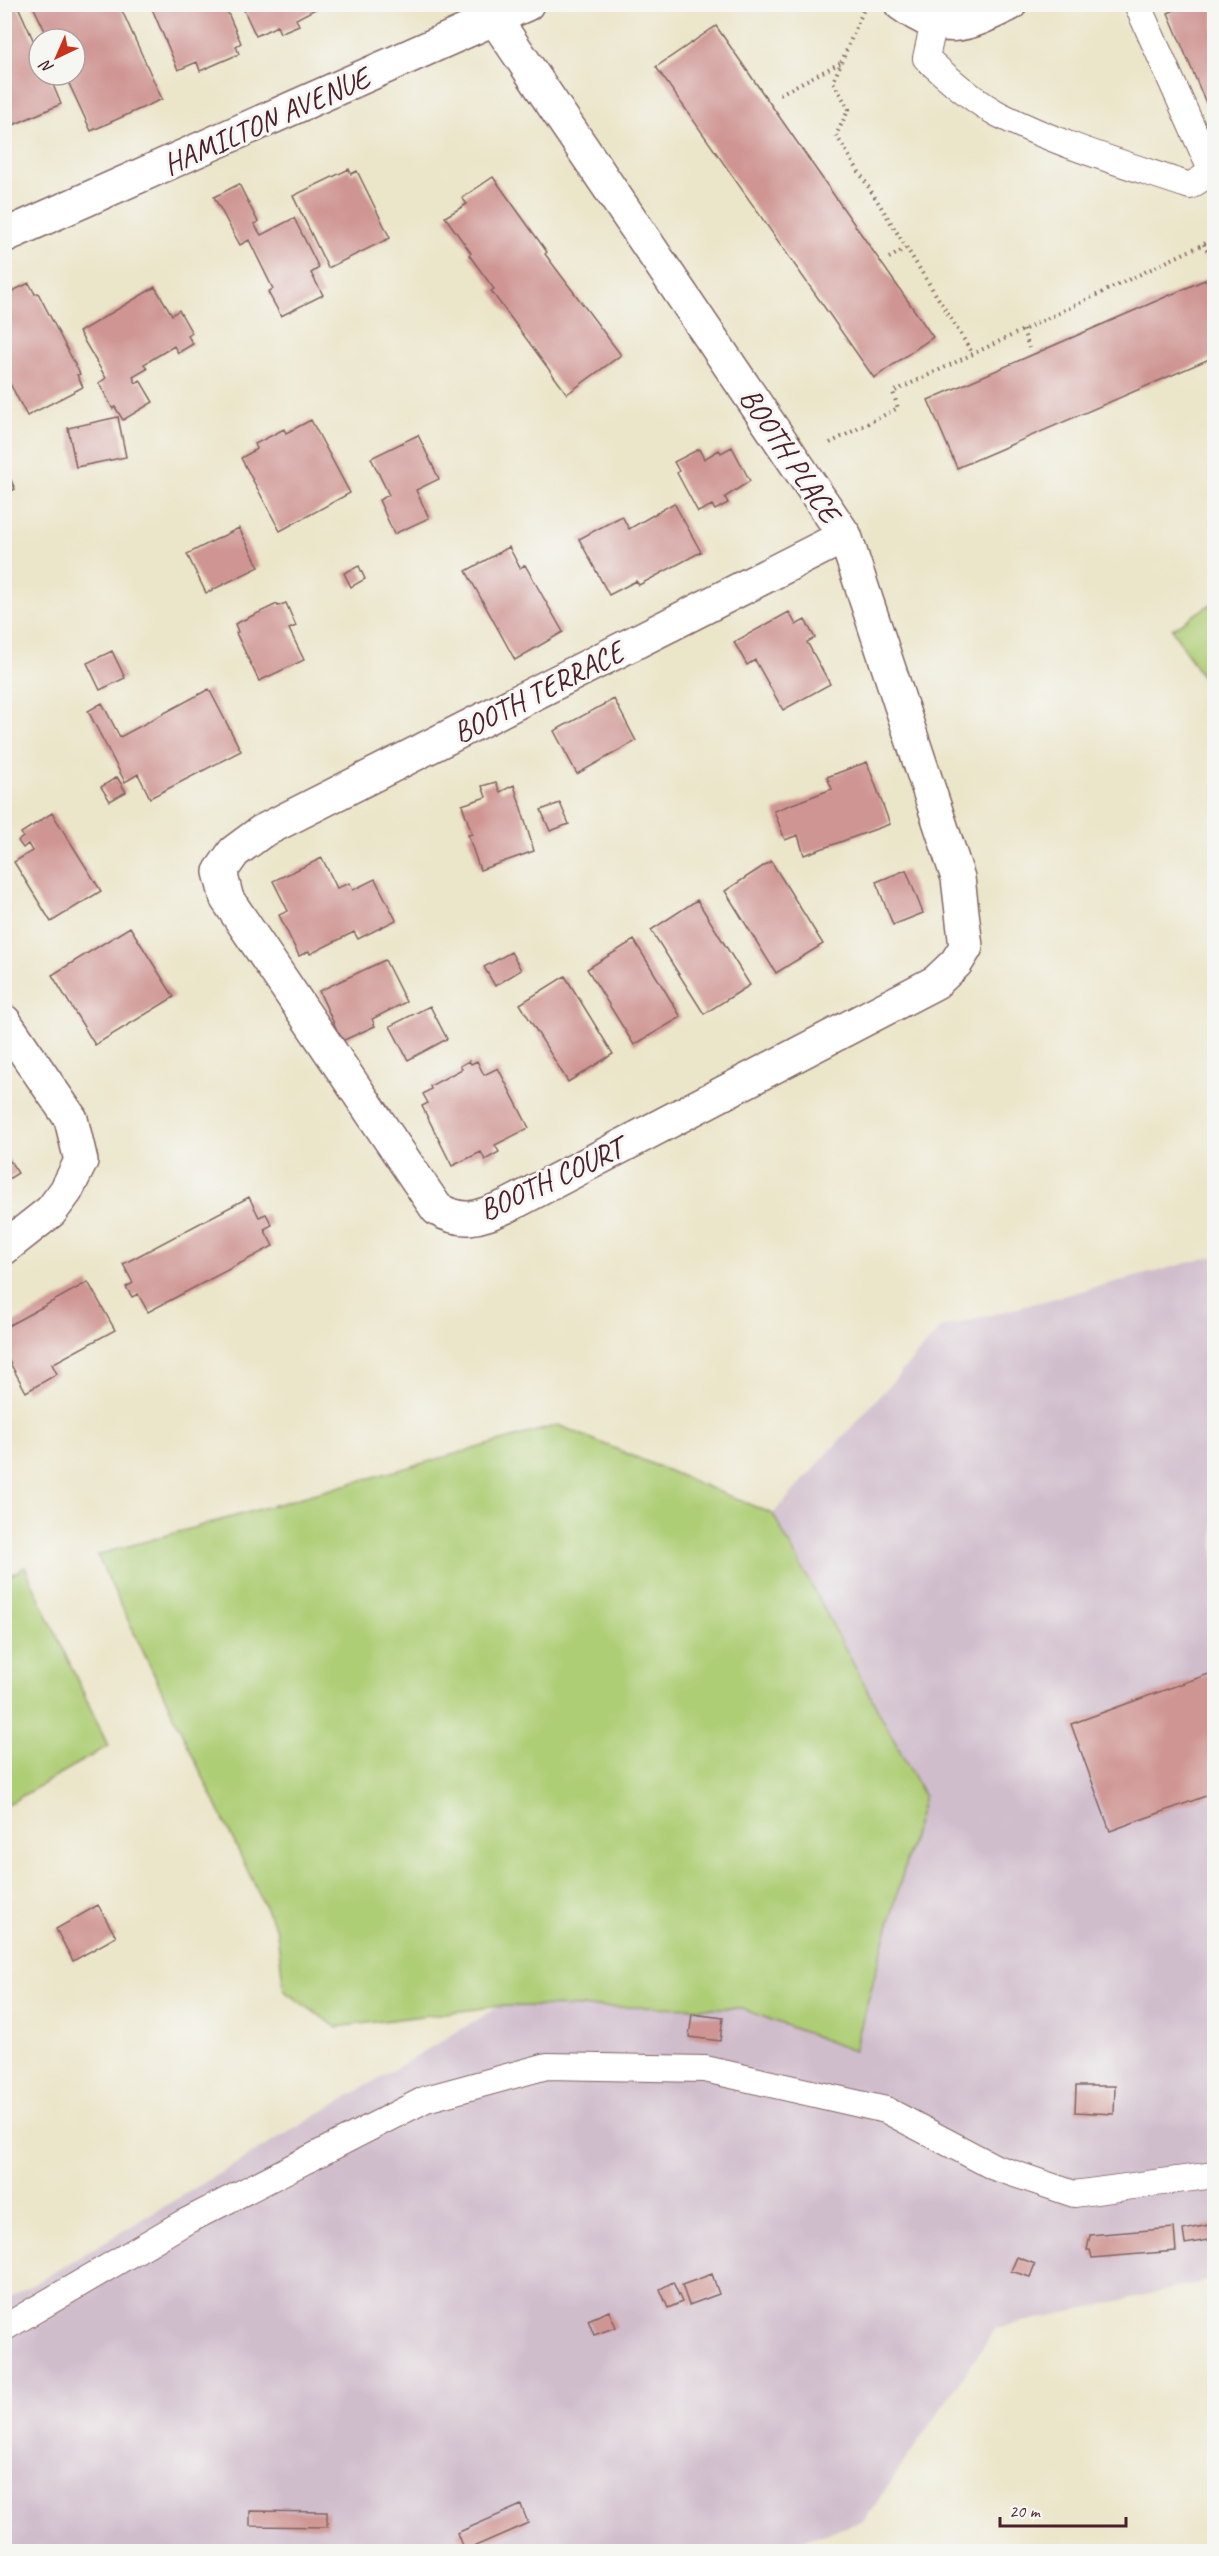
<svg xmlns="http://www.w3.org/2000/svg" width="1219" height="2556" viewBox="0 0 1219 2556" font-family="Caveat,sans-serif">
  <style>
    .industrial { fill: #d0bdcc }
    .green { fill: #aece76; stroke: #7c7650; stroke-width: 1.5 }
    .building { fill: #cf9593 }
    .lines { fill: none; stroke-linecap: round; stroke-linejoin: round }
    .service-casing { stroke: #826462; stroke-width: 28 }
    .minor-casing { stroke: #826462; stroke-width: 36 }
    .secondary-casing { stroke: #826462; stroke-width: 36 }
    .path { stroke: #826462; stroke-width: 4; stroke-dasharray: 1.5 4.5; stroke-linecap: butt }
    .service { stroke: #fff; stroke-width: 26 }
    .minor { stroke: #fff; stroke-width: 33 }
    .secondary { stroke: #fff; stroke-width: 33 }
    .labels { text-anchor: middle; stroke-width: 6; stroke-linejoin: round; paint-order: stroke }
    .street-label { font-size: 30px; fill: #4a1f2b; stroke: #f6f6f2 }
  </style>
  <rect width="100%" height="100%" fill="#f6f6f2"/>
  <filter id="ink" filterUnits="userSpaceOnUse"><feTurbulence type="fractalNoise" baseFrequency=".0167" numOctaves="2"/><feDisplacementMap in="SourceGraphic" scale="12" xChannelSelector="R" yChannelSelector="G"/><feConvolveMatrix kernelMatrix="1 2 1 2 8 2 1 2 1" color-interpolation-filters="sRGB"/></filter>
  <filter id="wash" filterUnits="userSpaceOnUse"><feTurbulence type="fractalNoise" baseFrequency=".008" numOctaves="4" result="noise"/><feDisplacementMap in="SourceGraphic" scale="24" xChannelSelector="R" yChannelSelector="G"/><feGaussianBlur stdDeviation="1.35" result="paint"/><feColorMatrix in="noise" values="0 0 0 0 0 0 0 0 0 0 0 0 0 0 0 0 0 1.4 0 .05"/><feComposite in="paint" operator="in"/></filter>
  <g filter="url(#wash)">
    <rect width="100%" height="100%" fill="#ebe5c9"/>
    <path class="industrial" d="M1214,1256V2280L996,2328L864,2521L766,2552L5,2551L4,2302L500,2006L740,2008L854,2051L924,1796L773,1514L941,1328Z"/>
    <path class="green" d="M1214,602V696L1172,629Z
      M558,1425L773,1514L924,1796L854,2051L740,2008L500,2006L336,2027L284,1991L277,1932L97,1555Z
      M25,1567L108,1746L5,1806V1578Z"/>
    <g id="blocks">
      <path class="building" d="M4,4H17L39,53V75H49L61,104L4,129Z
        M32,4H119L162,99L91,131L65,75H75V39H49Z
        M150,4H224L241,43L236,46L239,54L200,71L197,62L178,70Z
        M241,4H325L296,19L299,25L280,33L277,26L256,36Z
        M1188,4H1214V122L1168,13Z
        M716,26L933,337L874,378L656,67Z
        M349,169L351,174L357,171L390,238L328,268L293,196Z
        M493,177L547,252L545,254L621,355L567,394L491,291L494,289L469,255L471,253L445,217L467,204L462,198Z
        M239,184L258,222L254,224L261,235L294,218L319,268L311,273L323,295L281,316L268,292L273,289L249,240L240,245L214,197Z
        M1214,276V357L957,468L928,400Z
        M29,283L35,294L38,293L80,374L77,375L83,387L27,416L4,372V295Z
        M155,287L172,315L179,310L192,333L188,336L193,344L178,353L174,346L144,364L147,369L133,377L136,383L140,380L153,402L123,420L115,407L113,409L99,383L106,378L79,332Z
        M118,417L126,457L76,467L68,428Z
        M311,420L350,493L280,531L241,458L257,449L255,444L284,429L286,433Z
        M418,435L439,479L416,490L429,518L394,534L379,500L389,495L371,458Z
        M732,447L750,481L725,497L728,503L715,510L712,505L698,512L677,473L679,471L674,462L699,449L704,459L719,450L721,453Z
        M4,464L15,489L4,494Z
        M674,503L701,552L639,585L636,581L609,595L579,539L622,516L629,529Z
        M239,528L259,567L206,593L187,554Z
        M509,547L520,568L525,565L563,632L515,660L466,571Z
        M359,566L365,579L351,587L344,573Z
        M286,603L296,626L289,629L304,660L259,681L236,633L238,632L235,624L277,604L278,606Z
        M789,612L796,625L805,620L815,638L807,642L830,684L783,710L755,660L747,665L734,642Z
        M112,651L125,678L100,690L87,663Z
        M209,689L241,751L150,798L138,774L125,782L88,711L102,703L120,737Z
        M614,699L636,741L577,774L554,731Z
        M867,762L890,824L804,855L798,835L785,840L774,811L832,789L827,777Z
        M117,777L126,792L110,801L101,787Z
        M496,782L500,792L514,785L534,851L480,870L468,835L472,834L462,805L486,797L482,786Z
        M560,803L569,824L550,831L541,810Z
        M52,813L101,891L51,922L14,862L32,851L28,844L23,848L18,841L23,837L21,833Z
        M322,858L337,888L350,883L353,890L375,879L396,920L358,939L354,932L310,954L309,951L299,956L279,915L288,911L273,881Z
        M771,861L823,944L776,973L725,891Z
        M906,870L923,913L893,925L876,882Z
        M697,900L750,985L704,1014L651,930Z
        M130,927L174,997L95,1045L52,975Z
        M634,940L681,1017L634,1045L587,969Z
        M511,952L521,970L495,986L484,967Z
        M385,960L406,1002L372,1019L375,1026L342,1041L319,991Z
        M565,976L613,1054L568,1082L520,1004Z
        M430,1006L447,1039L408,1060L390,1026Z
        M469,1061L471,1064L477,1061L484,1075L498,1068L529,1128L495,1145L499,1152L485,1160L481,1152L452,1166L422,1106L428,1103L423,1094L431,1089L430,1086L462,1069L460,1066Z
        M4,1152L18,1173L4,1182Z
        M249,1197L259,1217L266,1214L272,1225L264,1229L273,1246L148,1312L138,1294L132,1297L126,1287L133,1283L123,1264Z
        M88,1282L115,1330L52,1364L57,1374L26,1392L4,1352V1328Z
        M1214,1672V1793L1110,1831L1071,1724Z
        M98,1905L116,1937L73,1961L56,1929Z
        M692,2014L723,2018L720,2041L689,2037Z
        M1076,2086H1115L1114,2114L1075,2112Z
        M1214,2224V2239L1185,2244L1183,2230Z
        M1174,2228L1176,2251L1092,2258L1090,2250H1087L1090,2235Z
        M1017,2257L1035,2264L1030,2277L1011,2271Z
        M712,2274L719,2294L689,2305L682,2285Z
        M673,2282L682,2302L668,2308L660,2289Z
        M609,2311L616,2327L594,2335L588,2320Z
        M521,2505L528,2523L464,2551L457,2533Z
        M250,2511L327,2512V2527L250,2526Z"/>
    </g>
  </g>
  <g filter="url(#ink)">
    <use href="#blocks" fill-opacity="0" stroke="#826462" stroke-width="1.5"/>
    <g class="lines">
      <g class="service-casing">
        <path id="service" d="M934,22L926,58C948,78 971,99 998,114C1059,145 1125,164 1190,186L1212,172L1137,4
          M4,2328L183,2223L426,2099L547,2066L705,2069L886,2110L994,2167L1074,2194L1214,2175"/>
      </g>
      <g class="minor-casing">
        <path id="minor" d="M901,4C945,36 965,26 1010,4
          M495,19L845,536L958,878L966,947L956,963L936,982L507,1206C480,1217 465,1225 437,1209L227,899L220,872L234,852L261,832L845,536
          M4,1021L71,1119L81,1161L66,1191L51,1211L4,1248"/>
      </g>
      <g class="secondary-casing">
        <path id="secondary" d="M4,236L527,4"/>
      </g>
      <path class="path" d="M863,11L833,82L849,109L836,135L973,354
        M780,94L840,63
        M1204,244L1214,265
        M889,258L906,248
        M1023,330L1029,348
        M830,443L898,408L893,392L1214,239"/>
      <use href="#service" class="service"/>
      <use href="#minor" class="minor"/>
      <use href="#secondary" class="secondary"/>
    </g>
  </g>
  <g class="labels">
    <g class="street-label">
      <text transform="translate(266 121) rotate(-24)" y="10">HAMILTON AVENUE</text>
      <text transform="translate(790 455) rotate(56)" y="10">BOOTH PLACE</text>
      <text transform="translate(538 692) rotate(-27)" y="10">BOOTH TERRACE</text>
      <text transform="translate(551 1179) rotate(-25)" y="10">BOOTH COURT</text>
    </g>
  </g>
  <rect width="1219" height="2556" fill="none" stroke="#f6f6f2" stroke-width="24"/>
  <g transform="translate(57 57) rotate(224)"><circle r="28" fill="#f6f6f2" stroke="#b1a0a2" stroke-width="1.5"/>
  <path d="M0-4.5L10 22L0 15L-10 22Z" fill="#c8321e"/>
  <text y="-9" font-size="16" font-weight="bold" text-anchor="middle" fill="#4a1f2b">N</text>
  </g>
  <path d="M1000 2517v9h126v-9" fill="none" stroke="#4a1f2b" stroke-width="3"/>
  <text x="1009" y="2517" font-size="18" fill="#4a1f2b" stroke="#f6f6f2" stroke-width="4.5" paint-order="stroke">20 m</text>
</svg>
